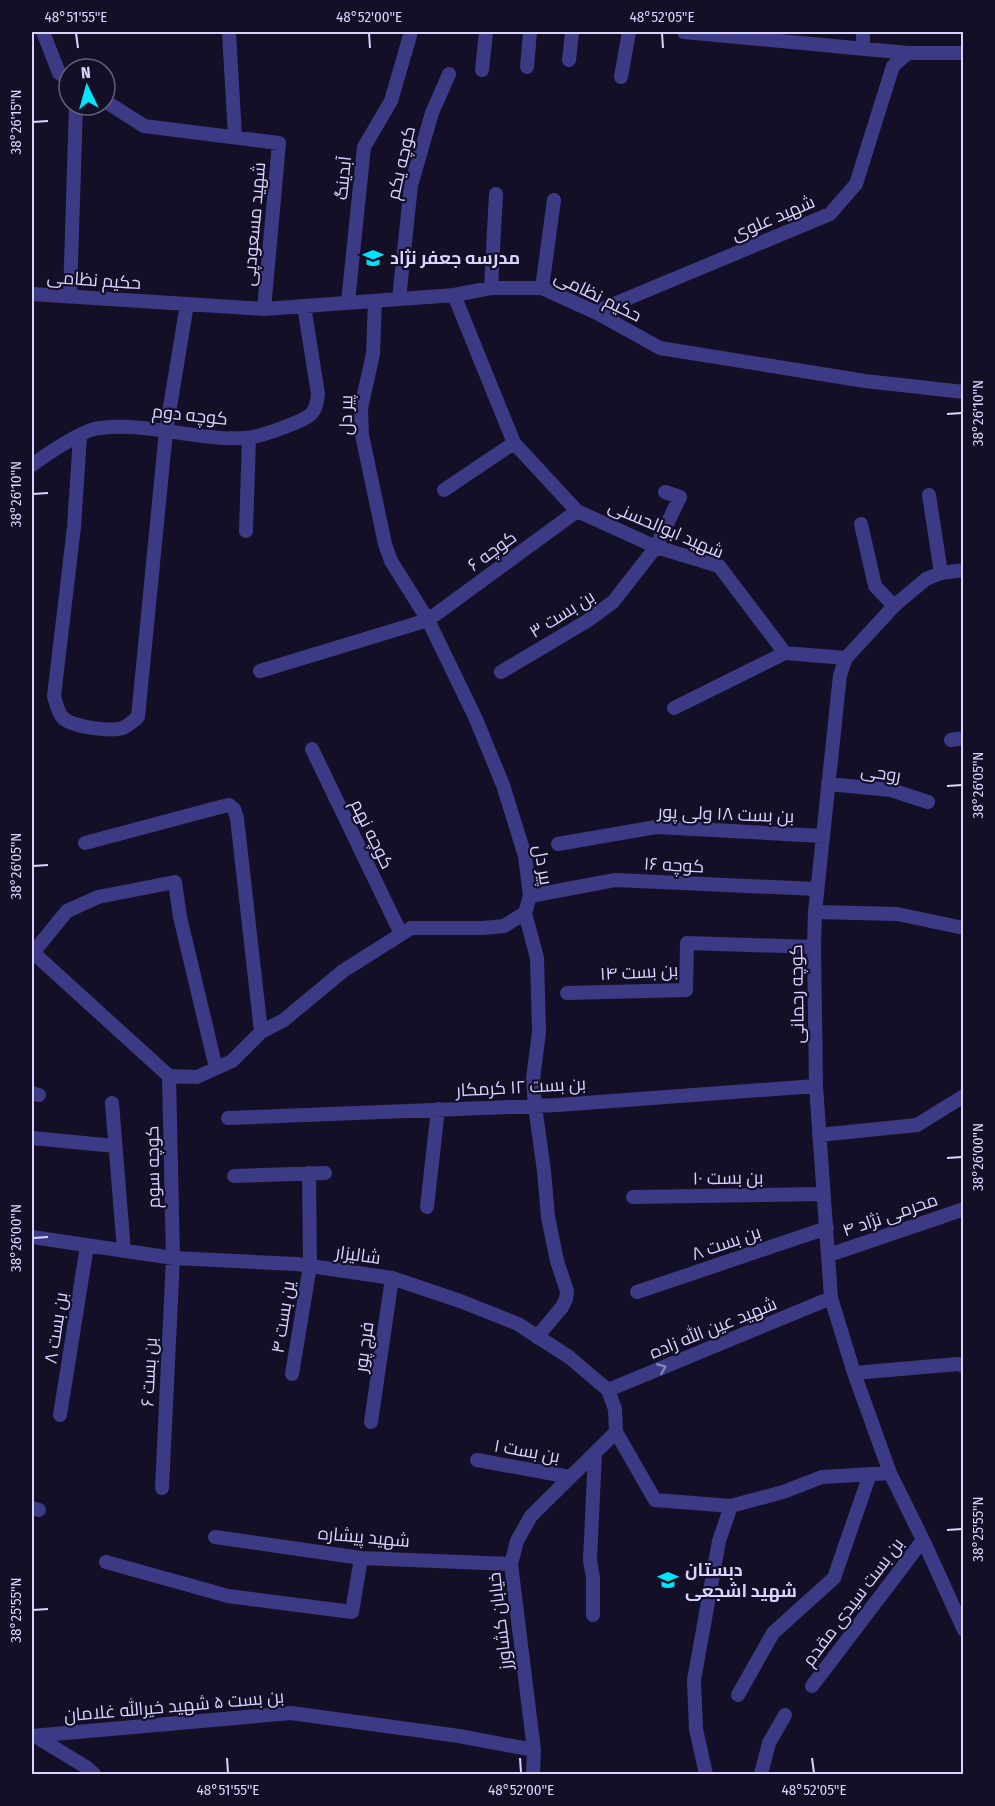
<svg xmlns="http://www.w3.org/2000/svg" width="995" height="1806" viewBox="0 0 995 1806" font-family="'Fira Sans Condensed',Cairo,sans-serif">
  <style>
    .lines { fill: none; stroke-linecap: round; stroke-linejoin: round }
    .street { stroke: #3d3a85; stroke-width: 14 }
    .oneway { stroke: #837fbc }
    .ticks { fill: none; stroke: #d9d4ff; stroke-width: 2 }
    .labels { text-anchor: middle; stroke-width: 4.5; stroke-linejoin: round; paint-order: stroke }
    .street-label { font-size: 18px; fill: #d9d4ff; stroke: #130f26 }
    .poi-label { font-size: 18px; font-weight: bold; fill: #d9d4ff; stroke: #130f26; text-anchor: start }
    .neatline { fill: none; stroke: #d9d4ff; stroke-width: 2 }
    .ticks-label { font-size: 15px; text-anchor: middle; fill: #d9d4ff }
  </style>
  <rect width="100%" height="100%" fill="#130f26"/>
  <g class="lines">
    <path class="street" d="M43,32L59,73L69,79
      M229,32L235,137
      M684,32L908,53H964
      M863,49V32
      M569,60L572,32
      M527,67L530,32
      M482,70L486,32
      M621,77L629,32
      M105,101L144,126L279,143L264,309
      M491,288L496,194
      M542,288L554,200
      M32,294L264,309L454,295L491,288H542L595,312L660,348L865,381L964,392
      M454,295L514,443L577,511L656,547L719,566L785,653L846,658
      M70,296L76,105
      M399,299L411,185L432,113L449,74
      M348,302L364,147L391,101L411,32
      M595,312L830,214L856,184L893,66L908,53
      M80,436L74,527L54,696C56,703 58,713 63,718C73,727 110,732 123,728C129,725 133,721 138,717L166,431L187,304
      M32,465C46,455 83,429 100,428C149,422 197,441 246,438C260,437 277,430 290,425C309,417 316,416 318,394L304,306
      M444,490L514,443
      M929,495L941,573
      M861,524L875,586L894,606
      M246,531L249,438
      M964,570L941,573L926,579L894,606L846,658L840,675L815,912L814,947L816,1086L831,1298L854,1373L890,1473L923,1540L964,1630
      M260,671L428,620L577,511
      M501,672L587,621L613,602L656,547L680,497L665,492
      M674,708L785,653
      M951,740L964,738
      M312,749L401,934
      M828,784L891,790L928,802
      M85,843L224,806L229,805L234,809L237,818L261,1032
      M558,844L656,827L823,836
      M530,896L615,880L817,889
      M815,912L897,914L964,928
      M525,913L537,958L539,1032L533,1079L535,1106L544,1171L548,1217L557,1261L567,1291L566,1299L562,1307L537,1337
      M32,954L67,911L98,897L175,882L180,917L216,1068
      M32,955L38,957L169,1076L197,1077L232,1061L261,1032L284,1020L343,971L411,928H483L504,926L525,913L530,896L525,856L503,785L475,717L428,620L391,561L385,544L362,435L361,408L373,354L375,301
      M567,993L686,990L687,943L814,947
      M32,1093L39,1095
      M112,1103L124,1251
      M228,1118L558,1105L816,1086
      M819,1135L917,1125L964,1096
      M32,1138L115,1146
      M234,1176L325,1173
      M633,1197L823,1194
      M427,1207L438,1109
      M32,1237L173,1258L297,1264L392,1278L460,1301L518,1324L569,1357L608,1390L615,1409L616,1432L655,1500L731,1506L783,1492L822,1477L890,1473
      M829,1255L964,1209
      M637,1292L827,1228
      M854,1373L958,1364L964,1366
      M292,1374L310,1266L309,1173
      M608,1390L831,1298
      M60,1415L87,1246
      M371,1422L392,1278
      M477,1460L570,1477
      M162,1488L173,1258L169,1076
      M32,1508L39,1510
      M215,1537L361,1558L511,1564
      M106,1562L228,1596L352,1612L361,1558
      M593,1615V1578L590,1560L595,1453
      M812,1686L923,1540
      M738,1695L773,1633L834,1578L870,1474
      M32,1736L291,1713L459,1736L534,1750
      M35,1736L86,1767L94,1774
      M533,1774L534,1750L511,1564L517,1541L531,1516L616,1432
      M706,1774L696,1729L694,1680L719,1541L731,1506
      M761,1774L769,1743L785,1715"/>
  </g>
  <defs><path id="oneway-chevron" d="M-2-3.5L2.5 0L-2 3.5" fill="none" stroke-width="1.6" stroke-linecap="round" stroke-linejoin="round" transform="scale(1.5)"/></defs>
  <use class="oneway" href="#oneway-chevron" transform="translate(662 1368) rotate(-22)"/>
  <path class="ticks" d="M76,33L78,48M369,33L370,48M662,33L663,48M33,122L48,121M947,414L962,413M33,494L48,493M947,786L962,785M33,866L48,865M947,1158L962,1157M33,1238L48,1237M947,1530L962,1529M33,1610L48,1609M227,1758L228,1773M520,1758L521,1773M812,1758L814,1773"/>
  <defs>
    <g id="school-bare" transform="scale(1.62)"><path d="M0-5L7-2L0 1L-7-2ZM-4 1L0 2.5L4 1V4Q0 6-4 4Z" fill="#00e5ff" stroke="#130f26" stroke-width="2.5" paint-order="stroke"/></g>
  </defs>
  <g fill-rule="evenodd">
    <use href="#school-bare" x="373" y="258"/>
    <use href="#school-bare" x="668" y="1580"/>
  </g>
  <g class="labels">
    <g class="street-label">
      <text transform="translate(401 163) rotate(-77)" y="6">کوچه یکم</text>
      <text transform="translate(343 178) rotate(-84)" y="6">آبدینگ</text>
      <text transform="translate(773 218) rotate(-23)" y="6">شهید علوی</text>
      <text transform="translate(254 224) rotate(-85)" y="6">شهید مسعودپی</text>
      <text transform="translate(94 280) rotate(4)" y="6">حکیم نظامی</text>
      <text transform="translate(598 296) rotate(26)" y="6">حکیم نظامی</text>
      <text transform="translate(190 415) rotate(6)" y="6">کوچه دوم</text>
      <text transform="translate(346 415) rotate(-89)" y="6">پیر دل</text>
      <text transform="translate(666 529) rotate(23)" y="6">شهید ابوالحسنی</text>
      <text transform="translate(492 551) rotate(-36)" y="6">کوچه ۶</text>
      <text transform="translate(562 614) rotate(-32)" y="6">بن بست ۳</text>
      <text transform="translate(881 773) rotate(9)" y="6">روحی</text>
      <text transform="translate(726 814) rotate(2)" y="6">بن بست ۱۸ ولی پور</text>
      <text transform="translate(372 834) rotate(64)" y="6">کوچه نهم</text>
      <text transform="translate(543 865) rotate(80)" y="6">پیر دل</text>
      <text transform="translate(674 865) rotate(3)" y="6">کوچه ۱۶</text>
      <text transform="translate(639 972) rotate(-3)" y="6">بن بست ۱۴</text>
      <text transform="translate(797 994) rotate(-91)" y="6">کوچه رحمانی</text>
      <text transform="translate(521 1087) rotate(-3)" y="6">بن بست ۱۲ کرمکار</text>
      <text transform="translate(153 1167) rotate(-91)" y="6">کوچه سوم</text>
      <text transform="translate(728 1178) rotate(-1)" y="6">بن بست ۱۰</text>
      <text transform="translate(890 1215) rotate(-19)" y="6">محرمی نژاد ۴</text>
      <text transform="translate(726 1243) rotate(-19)" y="6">بن بست ۸</text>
      <text transform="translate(358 1255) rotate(8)" y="6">شالیزار</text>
      <text transform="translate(283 1317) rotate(-81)" y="6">ین بست ۴</text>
      <text transform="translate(56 1328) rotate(-81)" y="6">بن بست ۸</text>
      <text transform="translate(713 1328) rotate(-22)" y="6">شهید عین الله زاده</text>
      <text transform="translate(364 1347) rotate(-82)" y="6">فرج پور</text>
      <text transform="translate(149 1372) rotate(-87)" y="6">بن بست ۶</text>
      <text transform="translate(527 1451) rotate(10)" y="6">بن بست ۱</text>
      <text transform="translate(364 1537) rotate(5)" y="6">شهید پیشاره</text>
      <text transform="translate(853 1602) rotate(-53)" y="6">بن بست سیدی مقدم</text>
      <text transform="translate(500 1621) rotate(-97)" y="6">خیابان کشاورز</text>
      <text transform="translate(174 1706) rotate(-5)" y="6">بن بست ۵ شهید خیرالله غلامان</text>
    </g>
    <g class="poi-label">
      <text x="390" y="264">مدرسه جعفر نژاد</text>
      <text x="685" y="1576">دبستان<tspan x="685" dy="21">شهید اشجعی</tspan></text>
    </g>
  </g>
  <rect width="995" height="1806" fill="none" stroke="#130f26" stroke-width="66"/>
  <g transform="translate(87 87) rotate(355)"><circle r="28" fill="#130f26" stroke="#625e7d" stroke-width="1.5"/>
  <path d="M0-4.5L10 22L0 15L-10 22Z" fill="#00e5ff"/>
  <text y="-9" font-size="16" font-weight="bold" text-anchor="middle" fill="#d9d4ff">N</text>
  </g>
  <rect x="33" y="33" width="929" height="1740" class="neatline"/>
  <g class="ticks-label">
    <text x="76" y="22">48°51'55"E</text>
    <text x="369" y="22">48°52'00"E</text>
    <text x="662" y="22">48°52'05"E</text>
    <text transform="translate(16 122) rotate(-90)" y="5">38°26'15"N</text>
    <text transform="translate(978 413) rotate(-90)" y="5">38°26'10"N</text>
    <text transform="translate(16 494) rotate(-90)" y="5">38°26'10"N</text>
    <text transform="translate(978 785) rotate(-90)" y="5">38°26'05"N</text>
    <text transform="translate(16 866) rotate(-90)" y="5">38°26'05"N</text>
    <text transform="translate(978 1157) rotate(-90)" y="5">38°26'00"N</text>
    <text transform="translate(16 1238) rotate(-90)" y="5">38°26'00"N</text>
    <text transform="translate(978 1529) rotate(-90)" y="5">38°25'55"N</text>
    <text transform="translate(16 1610) rotate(-90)" y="5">38°25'55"N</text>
    <text x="228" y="1795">48°51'55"E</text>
    <text x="521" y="1795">48°52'00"E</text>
    <text x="814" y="1795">48°52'05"E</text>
  </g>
</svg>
